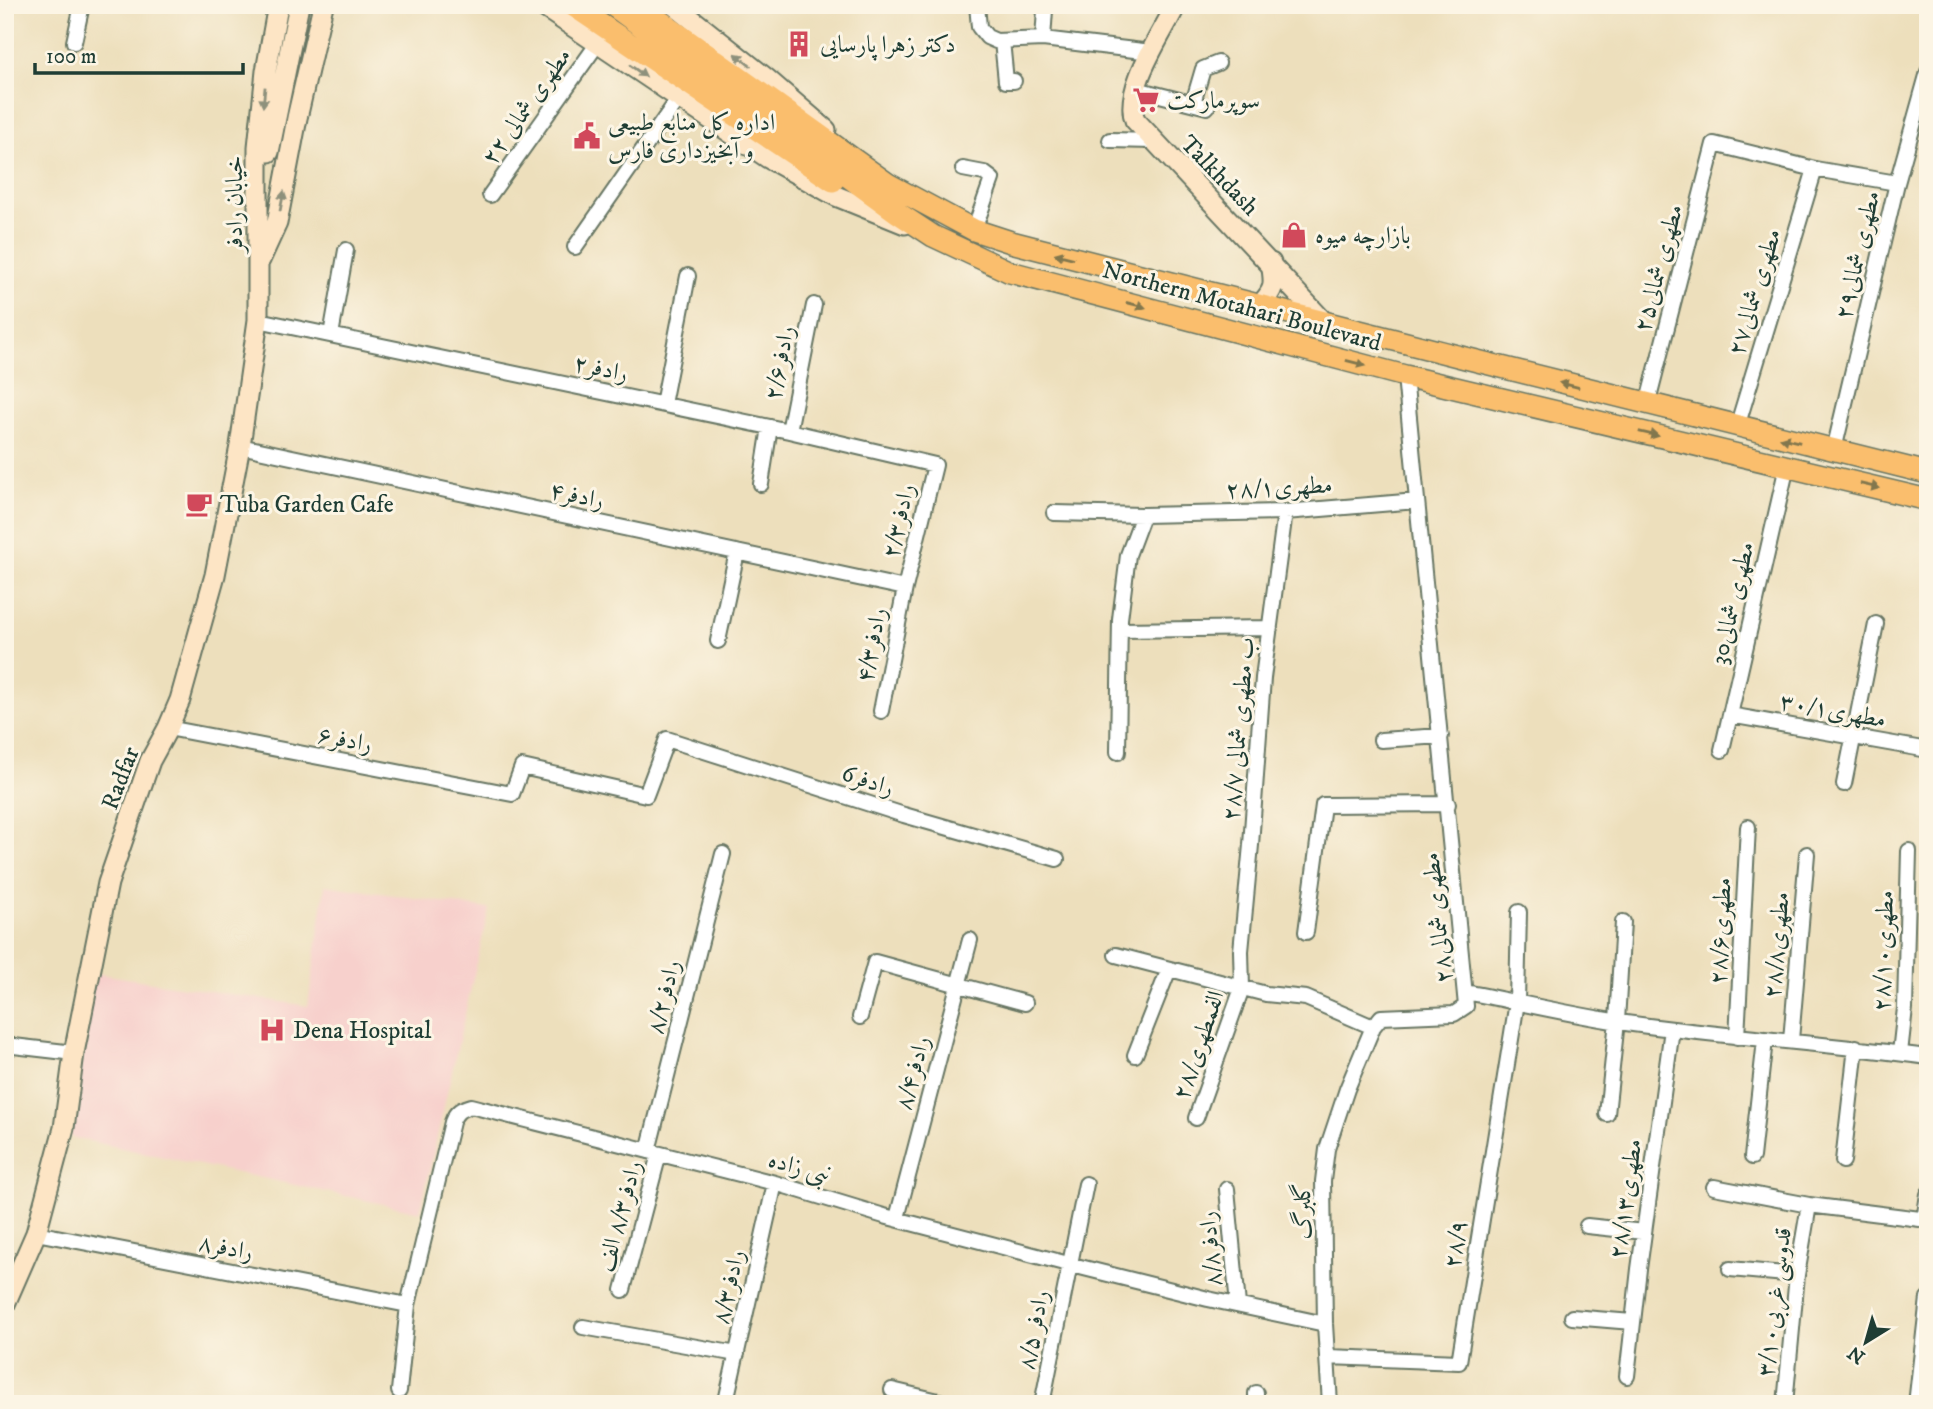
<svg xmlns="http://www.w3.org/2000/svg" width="1933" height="1409" viewBox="0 0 1933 1409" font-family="'IM FELL DW Pica',Amiri,serif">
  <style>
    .built { fill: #f7d0cc }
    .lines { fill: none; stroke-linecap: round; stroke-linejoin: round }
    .street-casing { stroke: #677664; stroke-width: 18 }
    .secondary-casing { stroke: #677664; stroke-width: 23 }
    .primary-casing { stroke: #677664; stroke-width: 24 }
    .street { stroke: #fff; stroke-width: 14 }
    .secondary { stroke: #fde5c5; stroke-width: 19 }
    .primary { stroke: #fabe6d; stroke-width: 21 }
    .oneway { fill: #8e917c }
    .oneway2 { fill: #82774e }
    .labels { text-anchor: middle; stroke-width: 6; stroke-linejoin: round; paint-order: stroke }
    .poi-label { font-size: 24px; fill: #1f3d34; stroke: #fcf5e5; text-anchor: start }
    .street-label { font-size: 24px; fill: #1f3d34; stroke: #fcf5e5 }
  </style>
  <rect width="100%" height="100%" fill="#fcf5e5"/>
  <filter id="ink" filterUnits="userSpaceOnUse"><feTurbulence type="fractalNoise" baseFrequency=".0143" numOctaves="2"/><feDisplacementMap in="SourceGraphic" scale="14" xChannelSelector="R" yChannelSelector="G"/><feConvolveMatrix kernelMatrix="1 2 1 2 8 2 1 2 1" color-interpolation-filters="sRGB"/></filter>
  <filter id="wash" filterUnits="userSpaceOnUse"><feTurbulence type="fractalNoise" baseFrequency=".00686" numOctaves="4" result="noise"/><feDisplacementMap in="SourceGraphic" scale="28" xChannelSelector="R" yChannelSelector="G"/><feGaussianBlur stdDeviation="1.57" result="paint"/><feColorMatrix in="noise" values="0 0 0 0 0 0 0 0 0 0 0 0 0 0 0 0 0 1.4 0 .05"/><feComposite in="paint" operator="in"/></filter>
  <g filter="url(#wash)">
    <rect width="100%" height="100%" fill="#eddfbc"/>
    <path class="built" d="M325,885L489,909L420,1212L70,1137L94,973L308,1006Z"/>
  </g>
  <g filter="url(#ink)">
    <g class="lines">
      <g class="street-casing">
        <path id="street" d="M977,5L979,27L987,37L996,41L1043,39L1151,52
          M1043,39L1045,10
          M1002,41L1006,81H1014
          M74,42L82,5
          M1136,89L1207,107
          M1193,103L1203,69L1218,63
          M1110,140L1153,141
          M963,169L984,173L992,179L974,230
          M490,195L598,43
          M575,247L679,98
          M258,320L789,431L935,465L905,588L881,711
          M331,335L346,250
          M663,404L688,276
          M1647,405L1714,144L1815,169L1897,183
          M1737,427L1815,169
          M789,431L814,305
          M240,446L905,588
          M1834,450L1897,183L1928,72
          M761,484L770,427
          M1054,513L1143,515L1285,512L1417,501
          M1120,630L1270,628
          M718,641L737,552
          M1730,715L1928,750
          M168,728L512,794L522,767L646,795L667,739L904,815L1057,859
          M1381,740L1441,736
          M1722,750L1787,466
          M1118,752L1120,619L1128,555L1143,515
          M1844,784L1876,624
          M1306,932L1323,805L1448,804
          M1116,955L1266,994L1306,998L1373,1027
          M1466,992C1517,1002 1568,1014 1619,1022C1721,1037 1825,1043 1928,1057
          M860,1017L875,962L1025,1003
          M1737,1037L1748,827
          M1791,1040L1807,854
          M5,1045L74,1053
          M1900,1053L1905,1008L1909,851
          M1135,1055L1169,969
          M1607,1114L1617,1021L1623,922
          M1196,1118L1242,988L1241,951L1251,845L1263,678L1285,512
          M648,1151L723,854
          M1752,1157L1765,1040
          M1843,1161L1856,1047
          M1714,1187L1809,1205L1928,1220
          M1227,1189L1238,1305
          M897,1218L970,940
          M1924,1220L1928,1194
          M1587,1226L1644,1232
          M36,1233L408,1305
          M1730,1269L1797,1275
          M623,1290L659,1154
          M1572,1317L1632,1322
          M583,1327L737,1354
          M1328,1357L1459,1362L1517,1002L1519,912
          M1627,1376L1639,1269L1672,1029
          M892,1390L951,1404
          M399,1391L408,1305L452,1122C456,1111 461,1109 471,1106L775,1183L884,1216L1068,1264L1208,1299L1325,1324
          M726,1401L775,1183
          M1042,1404L1086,1184
          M1256,1404V1393
          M1330,1404L1325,1324L1323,1181L1327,1149L1347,1089L1373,1027L1381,1017L1454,1014L1466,1006L1405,376
          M1785,1404L1797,1275L1809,1205
          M1916,1404L1928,1298"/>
      </g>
      <g class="secondary-casing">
        <path id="secondary" d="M541,5L768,158L836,196L905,224
          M674,5L767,79L826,130
          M1176,5C1163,33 1123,89 1135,120L1325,323
          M269,152L299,5
          M260,260L277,223L297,118L323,5
          M1259,306C1275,290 1275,285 1271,263
          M5,1304L36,1233L64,1128L74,1053L108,883L150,761L168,728L180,700L215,575L240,446L258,320V147L266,71L278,5"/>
      </g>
      <g class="primary-casing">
        <path id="primary" d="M572,5L833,181
          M612,5L898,213L933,236L1010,272L1405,376L1928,500
          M638,5L888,184L974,230L1011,242C1316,321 1622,398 1928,473"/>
      </g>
      <use href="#street" class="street"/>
      <use href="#secondary" class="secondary"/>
      <use href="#primary" class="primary"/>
    </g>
    <defs><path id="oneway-solid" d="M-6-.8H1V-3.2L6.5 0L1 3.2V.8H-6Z" transform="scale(1.75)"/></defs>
    <g class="oneway">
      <use href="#oneway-solid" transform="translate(743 60) rotate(-141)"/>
      <use href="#oneway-solid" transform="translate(638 71) rotate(35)"/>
      <use href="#oneway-solid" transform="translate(264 97) rotate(96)"/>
      <use href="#oneway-solid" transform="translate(282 201) rotate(-79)"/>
    </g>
    <g class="oneway2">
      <use href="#oneway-solid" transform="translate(1064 256) rotate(-166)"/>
      <use href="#oneway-solid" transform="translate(1136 305) rotate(15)"/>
      <use href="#oneway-solid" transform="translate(1356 363) rotate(15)"/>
      <use href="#oneway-solid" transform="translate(1569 385) rotate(-166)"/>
      <use href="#oneway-solid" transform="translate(1649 434) rotate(13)"/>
      <use href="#oneway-solid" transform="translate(1790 440) rotate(-167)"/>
      <use href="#oneway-solid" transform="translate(1870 486) rotate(13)"/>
    </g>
  </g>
  <defs>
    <g id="building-bare" transform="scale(2.1)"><path d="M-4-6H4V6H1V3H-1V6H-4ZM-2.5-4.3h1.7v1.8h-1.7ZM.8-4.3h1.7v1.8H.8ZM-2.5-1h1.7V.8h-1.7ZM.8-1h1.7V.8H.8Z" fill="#d1495b" stroke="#fcf5e5" stroke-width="2.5" paint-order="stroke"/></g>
    <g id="supermarket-bare" transform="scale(2.1)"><path d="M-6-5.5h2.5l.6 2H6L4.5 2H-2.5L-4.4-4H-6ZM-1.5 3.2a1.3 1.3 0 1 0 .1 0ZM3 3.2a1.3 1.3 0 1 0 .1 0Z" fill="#d1495b" stroke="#fcf5e5" stroke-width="2.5" paint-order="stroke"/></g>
    <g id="civic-bare" transform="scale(2.1)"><path d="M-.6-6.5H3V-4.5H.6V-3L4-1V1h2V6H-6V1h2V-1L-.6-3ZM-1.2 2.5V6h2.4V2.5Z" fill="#d1495b" stroke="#fcf5e5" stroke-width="2.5" paint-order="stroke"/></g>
    <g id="shop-bare" transform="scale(2.1)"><path d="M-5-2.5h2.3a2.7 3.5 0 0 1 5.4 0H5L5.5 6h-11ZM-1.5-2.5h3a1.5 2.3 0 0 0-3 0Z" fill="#d1495b" stroke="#fcf5e5" stroke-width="2.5" paint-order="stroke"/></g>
    <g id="cafe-bare" transform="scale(2.1)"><path d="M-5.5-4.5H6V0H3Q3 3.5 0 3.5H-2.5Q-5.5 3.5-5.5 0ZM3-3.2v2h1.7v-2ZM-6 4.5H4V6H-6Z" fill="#d1495b" stroke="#fcf5e5" stroke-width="2.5" paint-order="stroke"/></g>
    <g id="hospital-bare" transform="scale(2.1)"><path d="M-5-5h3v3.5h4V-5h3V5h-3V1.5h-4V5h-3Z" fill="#d1495b" stroke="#fcf5e5" stroke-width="2.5" paint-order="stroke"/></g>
  </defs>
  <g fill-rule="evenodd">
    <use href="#building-bare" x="799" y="44"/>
    <use href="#supermarket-bare" x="1146" y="100"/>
    <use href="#civic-bare" x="587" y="136"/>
    <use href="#shop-bare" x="1294" y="235"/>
    <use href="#cafe-bare" x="199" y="504"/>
    <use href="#hospital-bare" x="272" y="1030"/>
  </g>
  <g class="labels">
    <g class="poi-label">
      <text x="820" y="52">دکتر زهرا پارسایی</text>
      <text x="1167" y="108">سوپرمارکت</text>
      <text x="608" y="130">اداره کل منابع طبیعى<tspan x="608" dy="28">و آبخیزدارى فارس</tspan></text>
      <text x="1315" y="243">بازارچه میوه</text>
      <text x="220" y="512">Tuba Garden Cafe</text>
      <text x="293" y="1038">Dena Hospital</text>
    </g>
    <g class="street-label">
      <text transform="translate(526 106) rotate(-55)" y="8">مطهرى شمالى ۲۲</text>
      <text transform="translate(1220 175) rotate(46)" y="8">Talkhdash</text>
      <text transform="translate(234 204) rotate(-90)" y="8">خیابان رادفر</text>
      <text transform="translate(1857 255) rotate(-77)" y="8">مطهرى شمالى۲۹</text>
      <text transform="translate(1658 268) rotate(-75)" y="8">مطهرى شمالى۲۵</text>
      <text transform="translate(1754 292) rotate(-73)" y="8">مطهرى شمالى۲۷</text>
      <text transform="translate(1242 306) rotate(15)" y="8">Northern Motahari Boulevard</text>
      <text transform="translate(779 363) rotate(-79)" y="8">رادفر۲/۶</text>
      <text transform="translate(601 368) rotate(12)" y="8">رادفر۲</text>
      <text transform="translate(1279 487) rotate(-3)" y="8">مطهری۲۸/۱</text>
      <text transform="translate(577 495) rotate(12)" y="8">رادفر۴</text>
      <text transform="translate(898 521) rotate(-77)" y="8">رادفر۲/۳</text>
      <text transform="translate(1732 603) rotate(-77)" y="8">مطهرى شمالى30</text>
      <text transform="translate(871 645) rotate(-79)" y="8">رادفر۴/۳</text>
      <text transform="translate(1833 710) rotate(10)" y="8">مطهری۳۰/۱</text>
      <text transform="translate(1238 729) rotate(-85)" y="8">۲۸/۷ ب مطهرى شمالى</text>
      <text transform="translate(345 739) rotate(11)" y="8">رادفر۶</text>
      <text transform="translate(120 778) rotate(-69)" y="8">Radfar</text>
      <text transform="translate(868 780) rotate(18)" y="8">6رادفر</text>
      <text transform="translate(1437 918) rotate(-96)" y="8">مطهرى شمالى۲۸</text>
      <text transform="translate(1720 931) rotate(-87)" y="8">مطهری۲۸/۶</text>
      <text transform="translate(1776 945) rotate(-85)" y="8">مطهری۲۸/۸</text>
      <text transform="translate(1883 951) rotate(-88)" y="8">مطهری۲۸/۱۰</text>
      <text transform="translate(663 997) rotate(-76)" y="8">رادفر۸/۲</text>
      <text transform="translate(1198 1045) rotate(-71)" y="8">۲۸/الفمطهری</text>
      <text transform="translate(912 1073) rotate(-75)" y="8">رادفر۸/۴</text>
      <text transform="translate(800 1167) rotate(16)" y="8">نبی زاده</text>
      <text transform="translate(1625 1199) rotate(-82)" y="8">مطهری۲۸/۱۳</text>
      <text transform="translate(1302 1211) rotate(-90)" y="8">گلبرگ</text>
      <text transform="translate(619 1216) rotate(-75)" y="8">رادفر۸/۳ الف</text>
      <text transform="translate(1455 1244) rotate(-81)" y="8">۲۸/۹</text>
      <text transform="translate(226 1247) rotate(11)" y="8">رادفر۸</text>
      <text transform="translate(1210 1249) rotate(-95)" y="8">۸/۸رادفر</text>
      <text transform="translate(728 1287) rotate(-77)" y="8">رادفر۸/۳</text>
      <text transform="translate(1774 1302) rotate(-83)" y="8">قدوسی غربی۳/۱۰</text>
      <text transform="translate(1033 1330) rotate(-79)" y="8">۸/۵ رادفر</text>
    </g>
  </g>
  <rect width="1933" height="1409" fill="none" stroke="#fcf5e5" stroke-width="28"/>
  <g transform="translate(1866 1342) rotate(217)" stroke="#fcf5e5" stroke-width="5" paint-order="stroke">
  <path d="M0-5L12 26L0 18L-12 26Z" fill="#1f3d34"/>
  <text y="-10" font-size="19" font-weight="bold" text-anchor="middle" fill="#1f3d34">N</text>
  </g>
  <path d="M35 63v10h208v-10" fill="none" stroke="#1f3d34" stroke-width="3.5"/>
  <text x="46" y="63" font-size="21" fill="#1f3d34" stroke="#fcf5e5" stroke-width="5" paint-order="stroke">100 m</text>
</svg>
